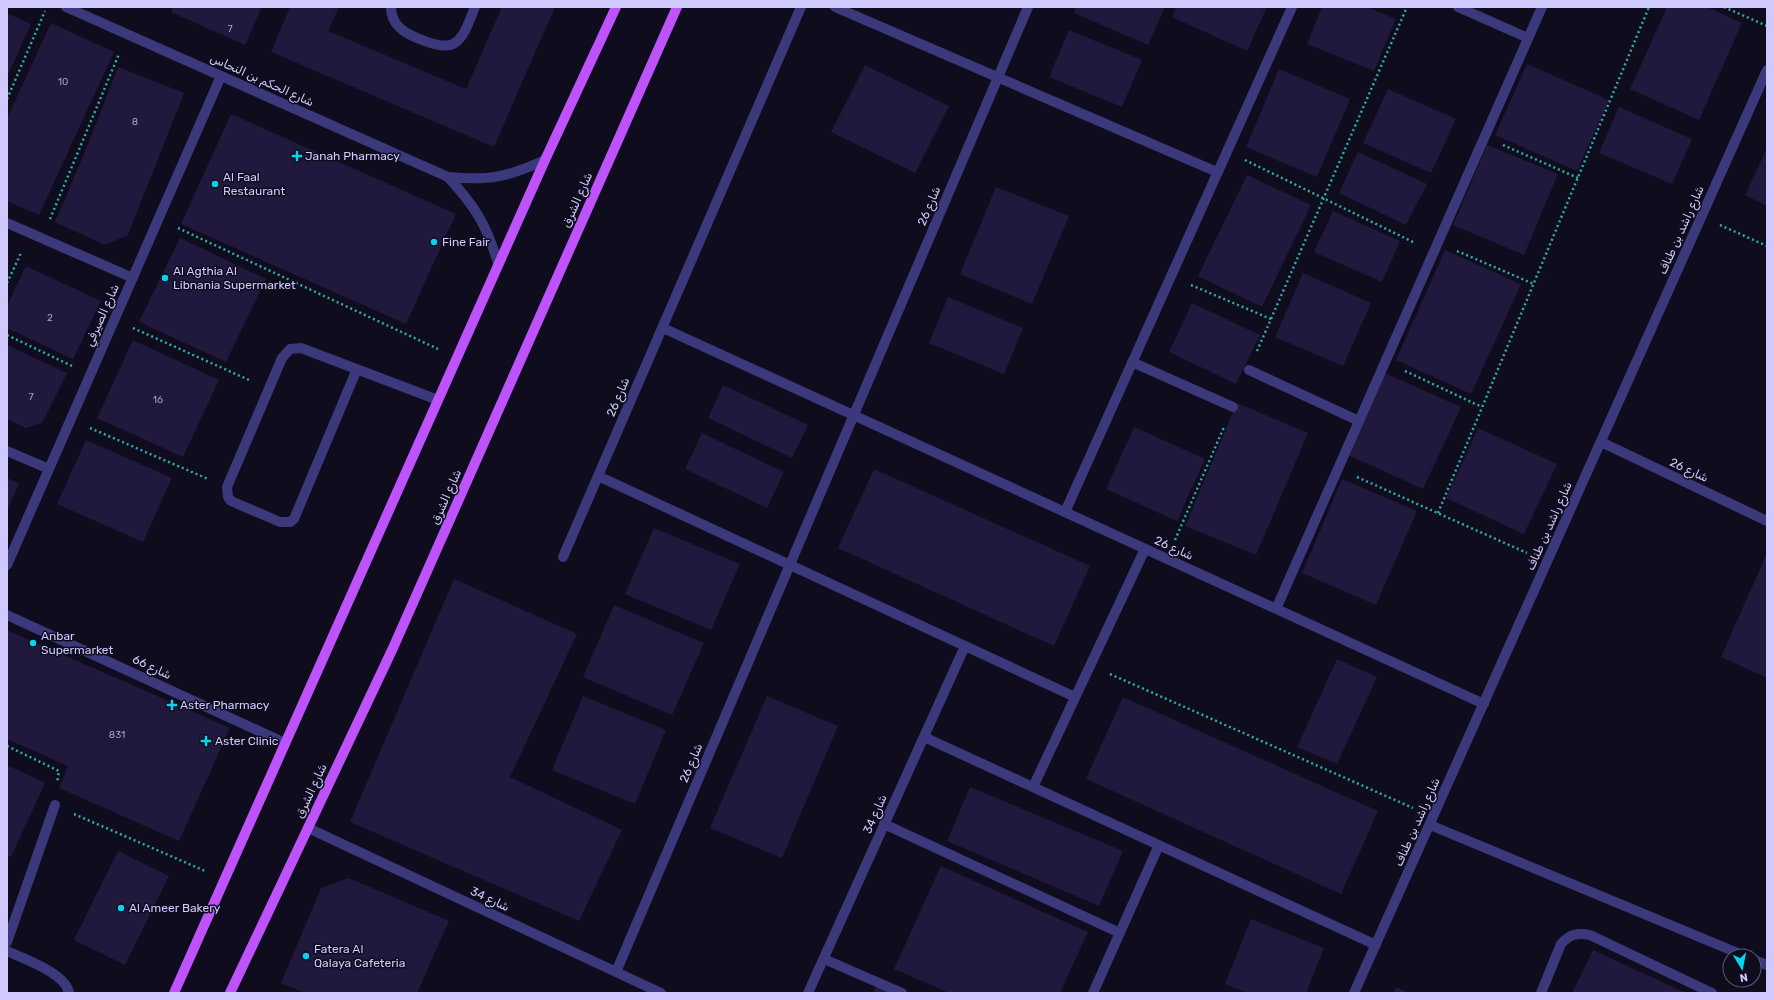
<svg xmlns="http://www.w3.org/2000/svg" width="1774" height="1000" viewBox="0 0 1774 1000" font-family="Rubik,'Noto Naskh Arabic',sans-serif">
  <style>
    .building { fill: #20183d }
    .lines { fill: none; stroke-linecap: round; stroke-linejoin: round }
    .path { stroke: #2faca6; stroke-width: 2.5; stroke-dasharray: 2 3; stroke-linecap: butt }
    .lane { stroke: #3b387b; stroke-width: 10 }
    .street { stroke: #3b387b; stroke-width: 10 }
    .primary { stroke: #be52fc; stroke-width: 10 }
    .poi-dot { fill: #04d4ee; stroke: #0f0c1d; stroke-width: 1.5 }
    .labels { text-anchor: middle; stroke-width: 3; stroke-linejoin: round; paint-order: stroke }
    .number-label { font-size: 10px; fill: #a39dce }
    .street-label { font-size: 12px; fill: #cfc9fe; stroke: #0f0c1d }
    .poi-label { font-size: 12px; fill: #cfc9fe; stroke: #0f0c1d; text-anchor: start }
  </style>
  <rect width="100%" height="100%" fill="#0f0c1d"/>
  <path class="building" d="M173,7H262L245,45L171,12Z
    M290,7H339L328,31L466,89L502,7H555L494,147L271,52Z
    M1076,7H1165L1148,45L1074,13Z
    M1176,7H1267L1247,51L1172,17Z
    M1322,7H1366L1396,19L1374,71L1307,44Z
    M1667,7H1707L1742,23L1699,120L1630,89Z
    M7,13L31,24L7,77Z
    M51,23L114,52L39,215L7,201V118Z
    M1069,30L1142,60L1122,107L1049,77Z
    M1527,64L1609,100L1577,171L1495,135Z
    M865,65L949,106L915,173L831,132Z
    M118,67L184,93L128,235L105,245L55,222L86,149Z
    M1279,69L1350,99L1317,177L1246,147Z
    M1388,89L1456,119L1431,173L1363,143Z
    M1619,107L1692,139L1672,184L1599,153Z
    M231,114L456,214L406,324L181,224Z
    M1487,145L1558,174L1524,255L1453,225Z
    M1767,148V206L1745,195Z
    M1358,152L1427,184L1406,225L1339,193Z
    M1247,175L1311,205L1262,307L1198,276Z
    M996,187L1069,216L1032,304L960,274Z
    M1333,211L1400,241L1382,282L1314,252Z
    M180,238L266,279L226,362L139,322Z
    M1445,250L1521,284L1471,394L1396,360Z
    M26,266L101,301L73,359L7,328V306Z
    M1303,273L1371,303L1343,366L1275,337Z
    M948,297L1023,328L1004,374L929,343Z
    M1192,303L1260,335L1236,384L1169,352Z
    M133,340L219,380L183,457L97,418Z
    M7,345L67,373L42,423L26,428L7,419Z
    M1385,373L1461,407L1423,489L1348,455Z
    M723,385L808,425L792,458L708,418Z
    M1237,403L1308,433L1256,555L1185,526Z
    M1134,427L1205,459L1177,521L1106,489Z
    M1478,428L1557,464L1524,534L1446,498Z
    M702,433L784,472L767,508L685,469Z
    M86,440L172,478L143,542L57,504Z
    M874,469L1090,566L1054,646L838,548Z
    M7,478L19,484L7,510Z
    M1342,479L1417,511L1376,605L1302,573Z
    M654,528L740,564L711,630L625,594Z
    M1767,553V678L1721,657Z
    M454,579L577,634L510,777L622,830L579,921L350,822Z
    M614,605L704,643L672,715L583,677Z
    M7,630L230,728L179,841L59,788L68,766L7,739Z
    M1337,659L1377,677L1337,764L1297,747Z
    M583,696L666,730L635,804L552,770Z
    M767,696L838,726L782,858L710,828Z
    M1123,697L1378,811L1341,894L1086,779Z
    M7,765L45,783L11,857L7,855Z
    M970,787L1123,851L1099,906L947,841Z
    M118,851L169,876L125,965L74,940Z
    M941,866L1088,932L1060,993H949L894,969Z
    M349,878L449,921L417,993H305L281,983L321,888Z
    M1251,919L1324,948L1306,993H1247L1225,984Z
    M1593,950L1686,993H1572Z
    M876,986L891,993H873Z
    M1396,987L1409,993H1393Z"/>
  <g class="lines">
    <path class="path" d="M1724,7L1767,26
      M7,99L45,11
      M1503,145L1578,178
      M1245,160L1415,243
      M50,219L119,54
      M1720,225L1767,246
      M178,228L438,349
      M1457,251L1534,284
      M7,283L21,253
      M1191,285L1271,319
      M133,328L249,380
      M7,335L72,366
      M1257,351L1407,7
      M1405,371L1482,407
      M90,428L208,479
      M1357,477L1527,553
      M1438,513L1649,7
      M1175,540L1224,427
      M1110,674L1413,808
      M7,746L59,771L57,783
      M74,814L205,871"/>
    <path class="lane" d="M391,7C391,14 394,22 399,27C408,36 441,50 453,44C465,38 470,18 475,7
      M1458,7L1528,38
      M1132,362L1233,407
      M357,369L294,519L290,522H280L231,501L228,497L227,487L282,358L290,349L301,348L438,400
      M1249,370L1359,421
      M884,824L1120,933
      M7,942L55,805
      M7,951C24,959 66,973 69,993
      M824,959L902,993
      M1541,993L1561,944C1569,935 1577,932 1590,935L1712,993"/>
    <path class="street" d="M66,7L448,177C489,181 508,177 545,160
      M835,7L1217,172
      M448,177C475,206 487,226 498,263
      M7,223L133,278
      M663,328L1484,704
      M1601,442L1767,521
      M7,451L49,469
      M598,476L1075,697
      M1065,512L1292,7
      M563,557L801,7
      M7,565L221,76
      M1276,609L1542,7
      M7,615L285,743
      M924,737L1376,945
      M1033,787L1145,549
      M1430,825L1745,956
      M308,828L661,993
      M1754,960L1767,965
      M616,972L1028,7
      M808,993L965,646
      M1093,993L1159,845
      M1354,993L1767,70"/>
    <path class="primary" d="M174,993L545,160L616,7
      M230,993L393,648L677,7"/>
  </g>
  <g class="poi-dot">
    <path d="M295 150h4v4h4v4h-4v4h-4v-4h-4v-4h4z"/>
    <circle cx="215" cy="184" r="4"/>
    <circle cx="434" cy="242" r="4"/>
    <circle cx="165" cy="278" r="4"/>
    <circle cx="33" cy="643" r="4"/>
    <path d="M170 699h4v4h4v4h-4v4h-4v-4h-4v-4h4z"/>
    <path d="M204 735h4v4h4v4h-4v4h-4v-4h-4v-4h4z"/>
    <circle cx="121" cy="908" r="4"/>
    <circle cx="306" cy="956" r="4"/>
  </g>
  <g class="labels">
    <g class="number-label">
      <text x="230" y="32">7</text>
      <text x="63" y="85">10</text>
      <text x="135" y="125">8</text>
      <text x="50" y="321">2</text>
      <text x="31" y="400">7</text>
      <text x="158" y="403">16</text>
      <text x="117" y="738">831</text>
    </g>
    <g class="street-label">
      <text transform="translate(262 80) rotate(24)" y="4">شارع الحكم بن النحاس</text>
      <text transform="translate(577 200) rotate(-66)" y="4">شارع الشرق</text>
      <text transform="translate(929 206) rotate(-67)" y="4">شارع 26</text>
      <text transform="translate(1681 230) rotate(-66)" y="4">شارع راشد بن طناف</text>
      <text transform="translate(102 315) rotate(-66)" y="4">شارع الصيرفي</text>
      <text transform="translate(618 397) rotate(-67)" y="4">شارع 26</text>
      <text transform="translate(1689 470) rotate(25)" y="4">شارع 26</text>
      <text transform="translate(446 497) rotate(-66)" y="4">شارع الشرق</text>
      <text transform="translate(1549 526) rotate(-66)" y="4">شارع راشد بن طناف</text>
      <text transform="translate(1174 548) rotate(24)" y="4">شارع 26</text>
      <text transform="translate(152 667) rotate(25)" y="4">شارع 66</text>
      <text transform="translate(691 763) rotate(-67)" y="4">شارع 26</text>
      <text transform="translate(311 791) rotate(-65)" y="4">شارع الشرق</text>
      <text transform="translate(875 814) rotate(-66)" y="4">شارع 34</text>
      <text transform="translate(1417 822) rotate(-66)" y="4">شارع راشد بن طناف</text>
      <text transform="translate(490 899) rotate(25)" y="4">شارع 34</text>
    </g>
    <g class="poi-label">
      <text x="305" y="160">Janah Pharmacy</text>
      <text x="223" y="181">Al Faal<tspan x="223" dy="14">Restaurant</tspan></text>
      <text x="442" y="246">Fine Fair</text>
      <text x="173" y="275">Al Agthia Al<tspan x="173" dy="14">Libnania Supermarket</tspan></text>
      <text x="41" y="640">Anbar<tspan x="41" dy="14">Supermarket</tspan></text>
      <text x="180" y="709">Aster Pharmacy</text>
      <text x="215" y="745">Aster Clinic</text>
      <text x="129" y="912">Al Ameer Bakery</text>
      <text x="314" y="953">Fatera Al<tspan x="314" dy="14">Qalaya Cafeteria</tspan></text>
    </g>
  </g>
  <rect width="1774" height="1000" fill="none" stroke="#cfc9fe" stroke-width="16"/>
  <g transform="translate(1742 968) rotate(170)"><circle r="19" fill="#0f0c1d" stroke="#5c5877"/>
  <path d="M0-3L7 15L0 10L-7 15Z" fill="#04d4ee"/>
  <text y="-6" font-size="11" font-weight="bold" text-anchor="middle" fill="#cfc9fe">N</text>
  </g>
</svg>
